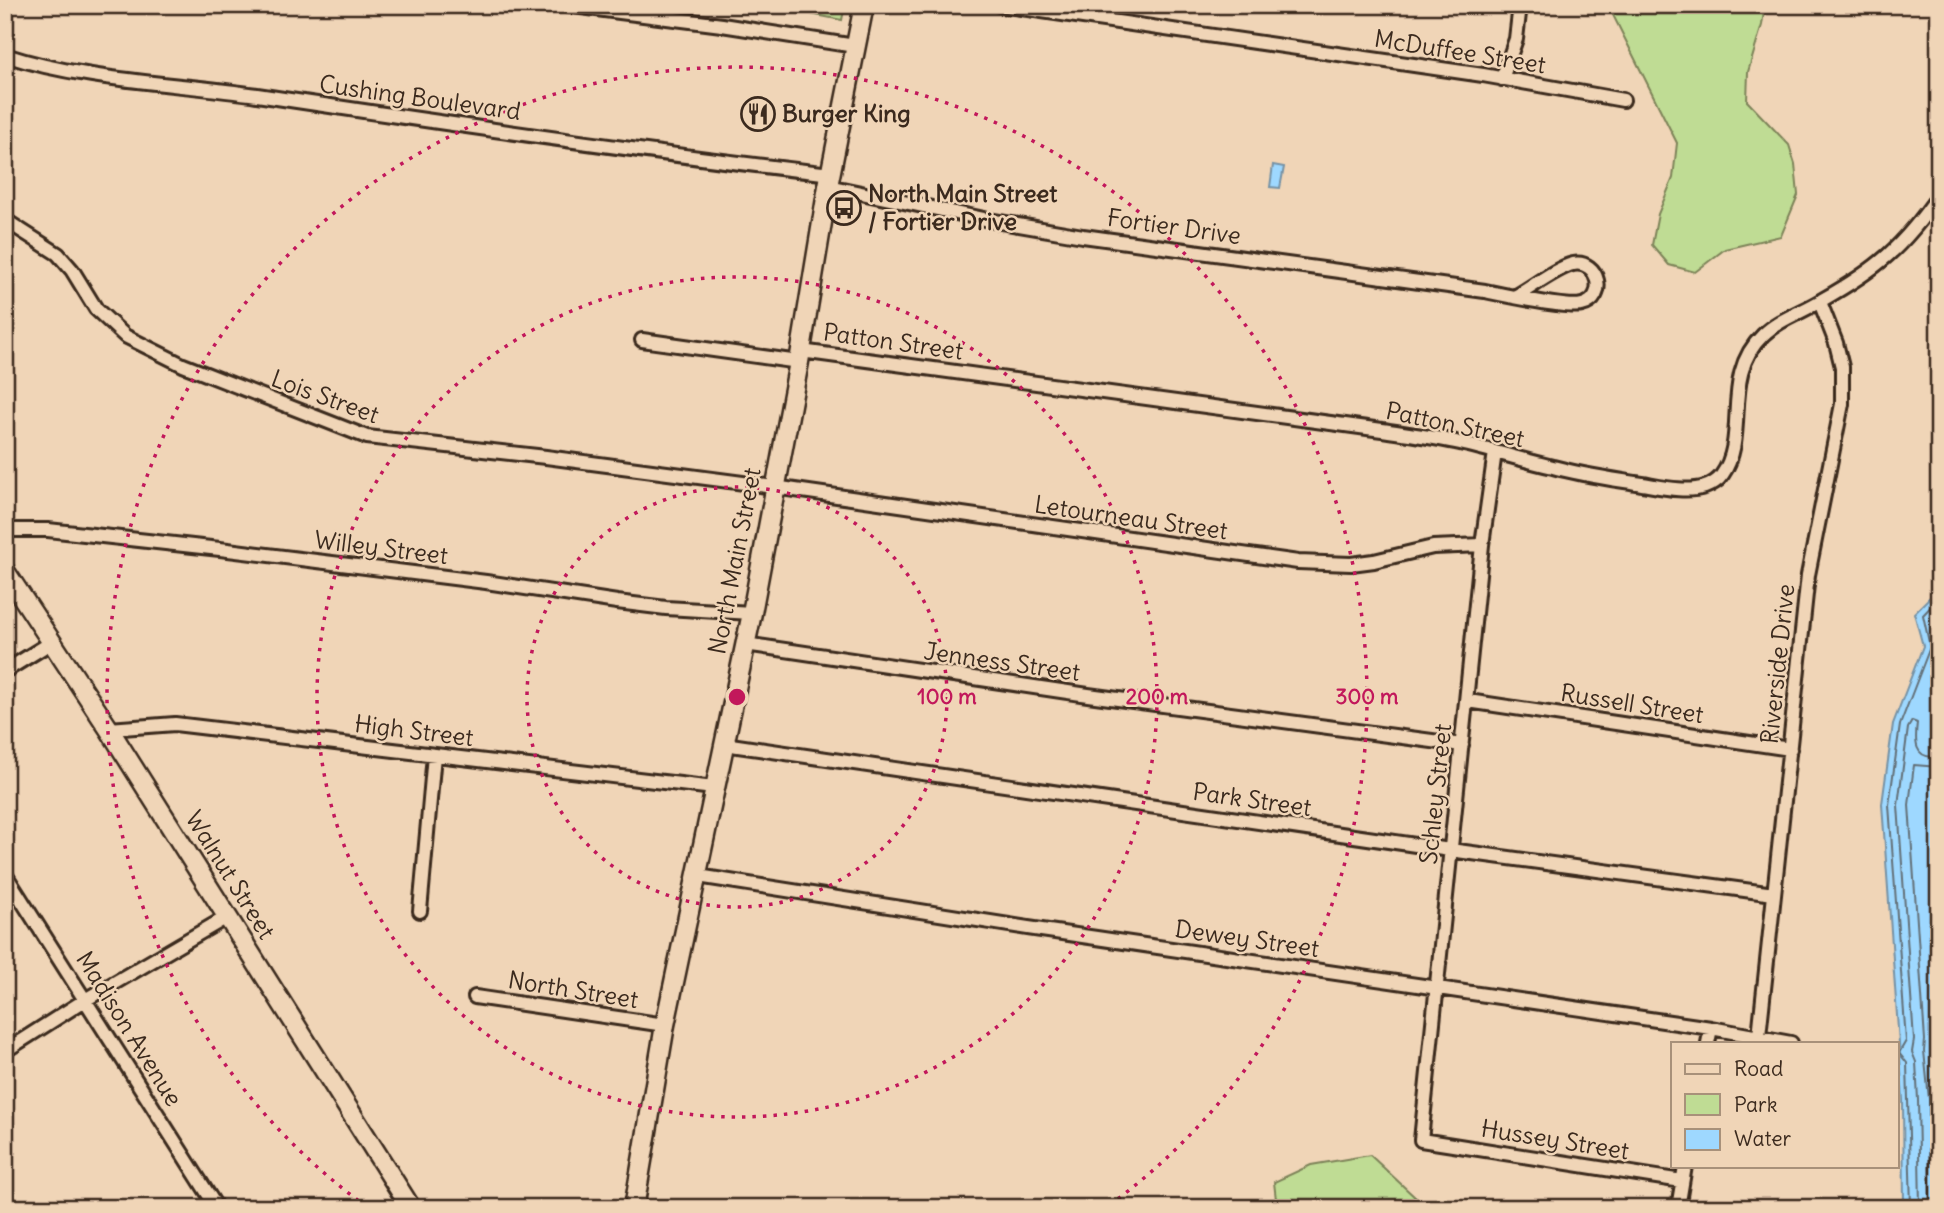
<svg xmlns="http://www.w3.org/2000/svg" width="1944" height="1213" viewBox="0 0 1944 1213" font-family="Delius,sans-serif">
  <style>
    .green { fill: #bfdc94; stroke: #7d8359; stroke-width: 2 }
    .water { fill: #9ed8ff; stroke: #7692a5; stroke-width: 2 }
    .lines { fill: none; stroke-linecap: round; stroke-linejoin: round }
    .shore { stroke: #637078; stroke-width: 2 }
    .minor-casing { stroke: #3b2a1e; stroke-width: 18 }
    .secondary-casing { stroke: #3b2a1e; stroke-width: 23 }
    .minor { stroke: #f0d5b7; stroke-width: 12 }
    .secondary { stroke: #f0d5b7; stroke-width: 18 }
    .ring { fill: none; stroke: #c2185b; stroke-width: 3.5; stroke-dasharray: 3.5 7 }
    .labels { text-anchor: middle; stroke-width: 5; stroke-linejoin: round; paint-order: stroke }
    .street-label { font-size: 24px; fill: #3b2a1e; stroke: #f0d5b7 }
    .poi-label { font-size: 24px; font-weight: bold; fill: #3b2a1e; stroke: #f0d5b7; text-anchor: start }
    .centre { fill: #c2185b; stroke: #f0d5b7; stroke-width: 3.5 }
    .ring-label { font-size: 21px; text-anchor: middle; font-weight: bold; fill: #c2185b; stroke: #f0d5b7; stroke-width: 5; stroke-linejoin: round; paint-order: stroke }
  </style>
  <rect width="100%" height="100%" fill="#f0d5b7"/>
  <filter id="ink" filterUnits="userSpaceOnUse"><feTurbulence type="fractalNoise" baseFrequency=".0143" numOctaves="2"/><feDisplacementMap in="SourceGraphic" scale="14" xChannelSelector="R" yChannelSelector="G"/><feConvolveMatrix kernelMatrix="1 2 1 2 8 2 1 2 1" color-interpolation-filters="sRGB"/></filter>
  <g filter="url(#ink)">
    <path class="green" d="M764,5H845L842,20Z
      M1608,5H1765L1762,25L1748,72L1747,101L1789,145L1795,164L1798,195L1781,236L1725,249L1695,272L1669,265L1652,245L1658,214L1673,178L1677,143Z
      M1939,695V738L1930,743L1936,699Z
      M1370,1155L1418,1200L1423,1208H1277L1274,1182L1311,1165Z"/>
    <path class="water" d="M1273,165L1284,167L1280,188L1270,187Z
      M1939,588V695L1936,699L1931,742L1939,738V1208H1904L1903,1100L1882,804L1893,724L1923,646L1914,613Z"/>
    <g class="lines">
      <path class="shore" d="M1911,1208L1907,1063L1899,1053L1906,1041L1889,805L1900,725L1930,647L1923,615L1939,598
        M1920,1208L1918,1100L1916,1062L1912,1052L1914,1040L1898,805L1908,728L1912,721L1917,723C1915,740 1913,761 1939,756
        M1930,1208L1929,1099L1924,1051L1925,1040L1909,805L1914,765L1939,767"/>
      <g class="minor-casing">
        <path id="minor" d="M565,5L722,25L855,46
          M1000,5L1483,75L1623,100
          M5,55C84,81 175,83 257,95C448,124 639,152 831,174
          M1502,79L1516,39L1520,5
          M828,186L989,220L1083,236L1485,291C1504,295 1568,309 1582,305C1608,299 1599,259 1573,264C1556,268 1531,288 1516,296
          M5,220L58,254L72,270L96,309L125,336L183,365L367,437L546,457L774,487L1298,562L1351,564L1374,561L1433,547L1482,545
          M642,340L799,362
          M801,351L1382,430C1408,434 1435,437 1460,443C1491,450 1522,460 1553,467C1582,475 1612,479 1642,484C1661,487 1686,493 1705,487C1711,485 1719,480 1722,475C1750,436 1720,376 1763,335C1779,319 1803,312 1822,300C1877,269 1903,247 1939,195
          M1495,452L1482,545L1421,1140L1682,1181
          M5,530H48L220,549L486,582L617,602L666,608L752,613
          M745,644L1088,695L1462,745
          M5,671L52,642
          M1468,701L1790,749
          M109,729L175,724L714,788
          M724,744L1450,850L1774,894
          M5,874L217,1208
          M698,876L1028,928L1711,1028L1791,1043
          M420,911L434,755
          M475,997L665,1025
          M1759,1036L1808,575L1842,404V367L1836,343L1820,302
          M1708,1043L1711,1028
          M5,1051L85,1000L227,917
          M1678,1208L1685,1166"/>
      </g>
      <g class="secondary-casing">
        <path id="secondary" d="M5,571L109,729L411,1208
          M634,1208L665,1025L752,613L799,362L828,186L864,5"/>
      </g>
      <use href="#minor" class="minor"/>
      <use href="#secondary" class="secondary"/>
    </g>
  </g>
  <g class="ring">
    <circle cx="737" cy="697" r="210"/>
    <circle cx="737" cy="697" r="420"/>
    <path d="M367 1207A630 630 0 1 1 1107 1207"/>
  </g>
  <defs>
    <g id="restaurant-ring" transform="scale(1.75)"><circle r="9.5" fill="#f0d5b7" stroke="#3b2a1e" stroke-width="1.5"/><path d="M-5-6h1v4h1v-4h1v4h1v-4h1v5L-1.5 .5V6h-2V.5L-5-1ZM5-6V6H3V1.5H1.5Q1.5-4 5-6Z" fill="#3b2a1e"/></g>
    <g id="bus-ring" transform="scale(1.75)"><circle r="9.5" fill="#f0d5b7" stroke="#3b2a1e" stroke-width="1.5"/><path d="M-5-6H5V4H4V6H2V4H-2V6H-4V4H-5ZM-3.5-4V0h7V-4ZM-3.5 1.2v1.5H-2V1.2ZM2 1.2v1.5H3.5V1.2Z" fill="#3b2a1e"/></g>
  </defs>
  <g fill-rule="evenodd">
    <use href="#restaurant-ring" x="758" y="114"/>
    <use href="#bus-ring" x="844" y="208"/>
  </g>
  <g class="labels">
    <g class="street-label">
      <text transform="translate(1460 52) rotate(9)" y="8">McDuffee Street</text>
      <text transform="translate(420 98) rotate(8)" y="8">Cushing Boulevard</text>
      <text transform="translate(1174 227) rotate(8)" y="8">Fortier Drive</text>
      <text transform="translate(893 342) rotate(8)" y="8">Patton Street</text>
      <text transform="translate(325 397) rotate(20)" y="8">Lois Street</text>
      <text transform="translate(1455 425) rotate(12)" y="8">Patton Street</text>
      <text transform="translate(1131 518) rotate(8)" y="8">Letourneau Street</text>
      <text transform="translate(381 548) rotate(7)" y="8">Willey Street</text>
      <text transform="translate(735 561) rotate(-79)" y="8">North Main Street</text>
      <text transform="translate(1002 662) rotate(8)" y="8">Jenness Street</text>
      <text transform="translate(1778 664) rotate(-84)" y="8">Riverside Drive</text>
      <text transform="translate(1632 704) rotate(9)" y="8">Russell Street</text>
      <text transform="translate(414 731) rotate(7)" y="8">High Street</text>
      <text transform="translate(1436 794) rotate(-84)" y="8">Schley Street</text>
      <text transform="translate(1252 800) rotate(8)" y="8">Park Street</text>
      <text transform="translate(230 875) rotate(58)" y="8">Walnut Street</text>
      <text transform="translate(1247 939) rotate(8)" y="8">Dewey Street</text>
      <text transform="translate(573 990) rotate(9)" y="8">North Street</text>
      <text transform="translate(129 1029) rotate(58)" y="8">Madison Avenue</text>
      <text transform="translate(1555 1140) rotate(9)" y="8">Hussey Street</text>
    </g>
    <g class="poi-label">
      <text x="782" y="122">Burger King</text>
      <text x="868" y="202">North Main Street<tspan x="868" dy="28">/ Fortier Drive</tspan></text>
    </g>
  </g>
  <circle cx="737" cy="697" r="10" class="centre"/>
  <g class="ring-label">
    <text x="947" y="704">100 m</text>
    <text x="1157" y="704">200 m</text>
    <text x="1367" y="704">300 m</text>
  </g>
  <rect width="1944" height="1213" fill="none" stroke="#f0d5b7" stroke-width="28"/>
  <rect x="14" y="14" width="1916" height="1185" fill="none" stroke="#3b2a1e" stroke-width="2.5" filter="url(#ink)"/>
  <rect x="1671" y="1042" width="228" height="126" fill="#f0d5b7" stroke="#a8917a" stroke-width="2"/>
  <rect x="1685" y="1064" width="35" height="10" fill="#f0d5b7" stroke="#a8917a" stroke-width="2"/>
  <text x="1734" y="1076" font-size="21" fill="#3b2a1e">Road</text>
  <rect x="1685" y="1094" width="35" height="21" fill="#bfdc94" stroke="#a8917a" stroke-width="2"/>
  <text x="1734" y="1112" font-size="21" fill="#3b2a1e">Park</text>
  <rect x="1685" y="1129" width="35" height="21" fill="#9ed8ff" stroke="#a8917a" stroke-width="2"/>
  <text x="1734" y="1146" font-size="21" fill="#3b2a1e">Water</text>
</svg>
